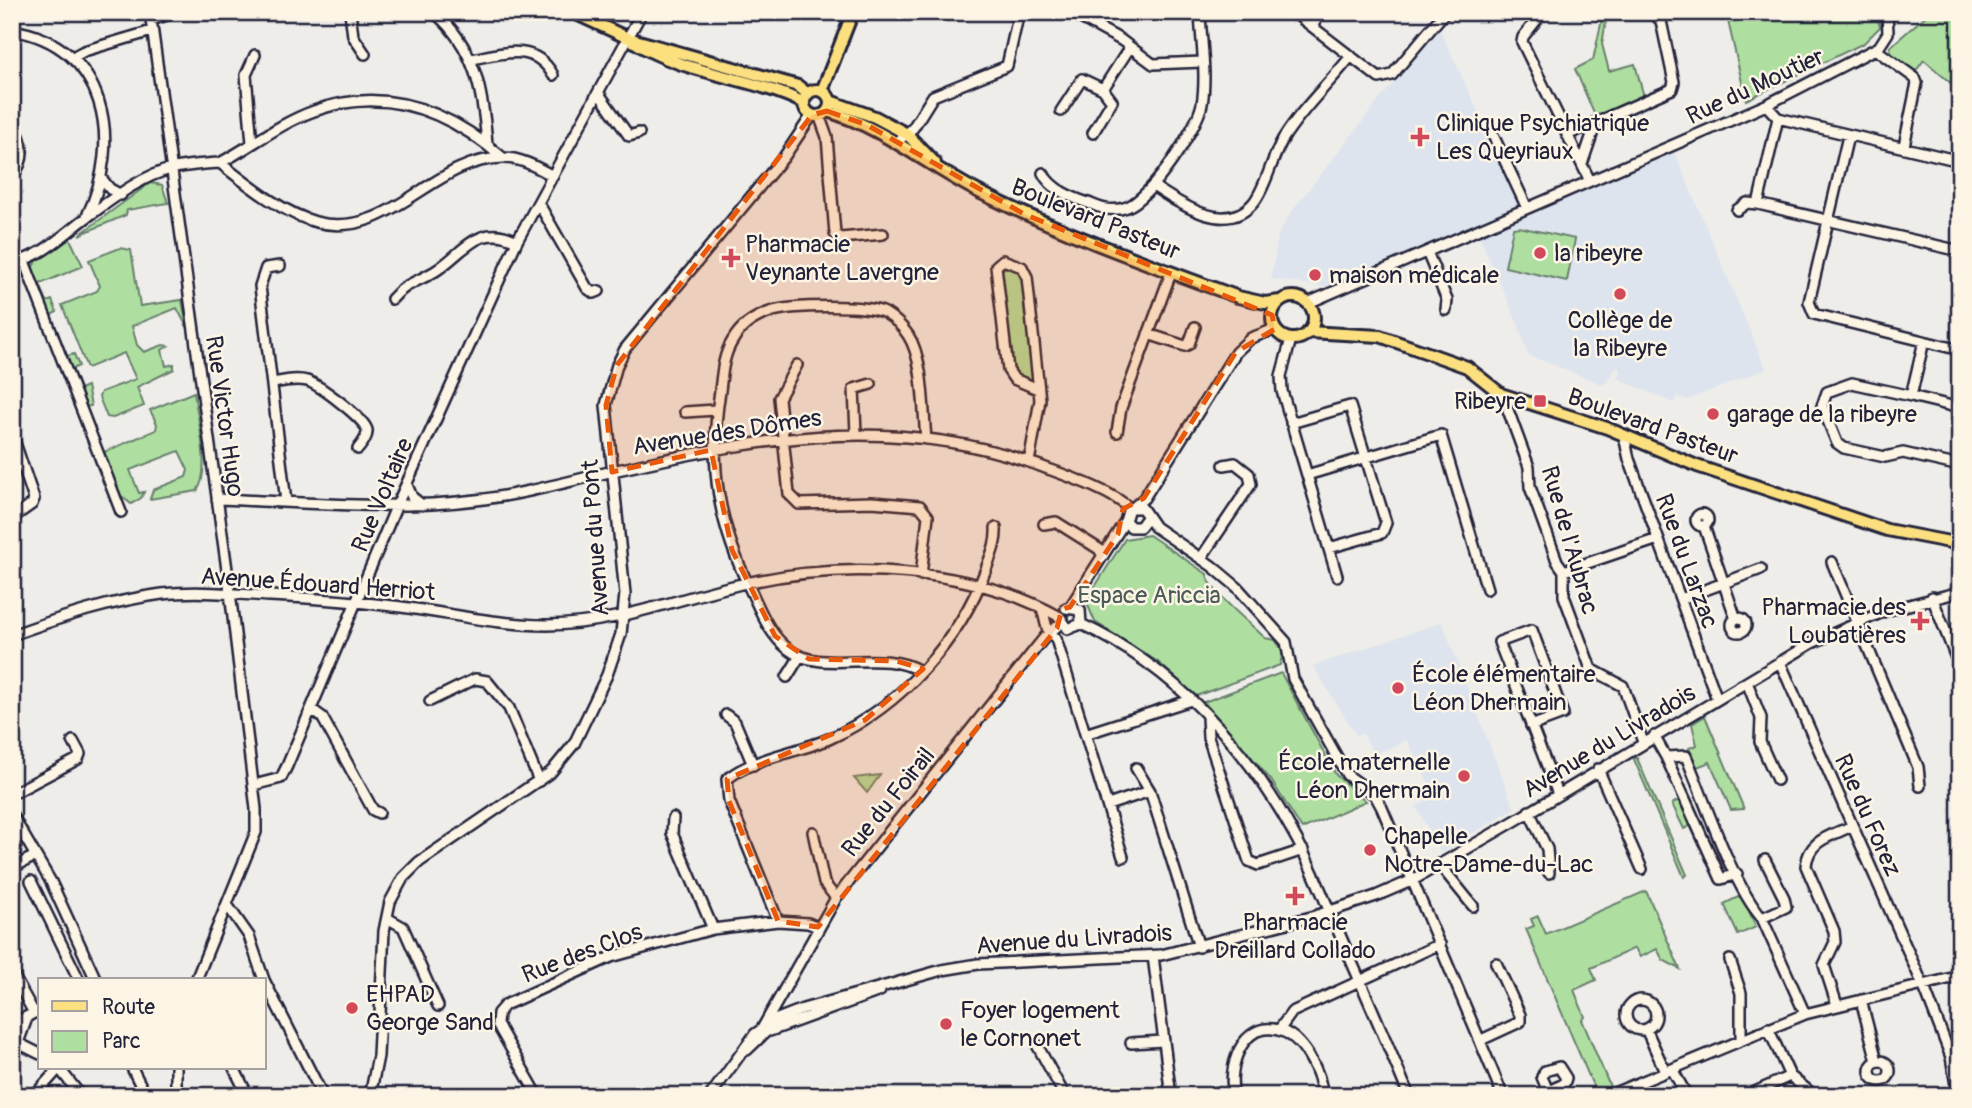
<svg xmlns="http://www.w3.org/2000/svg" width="1972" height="1108" viewBox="0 0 1972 1108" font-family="Pangolin,sans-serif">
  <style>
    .built { fill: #dde4ee }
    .green { fill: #aedfa0; stroke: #68806e; stroke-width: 2 }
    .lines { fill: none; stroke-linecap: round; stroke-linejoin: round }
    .minor-casing { stroke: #22223b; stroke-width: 14 }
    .major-casing { stroke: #22223b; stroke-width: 16 }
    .minor { stroke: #fcf5e5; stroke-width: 9 }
    .major { stroke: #fce080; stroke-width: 10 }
    .marked { fill: #e8590c; fill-opacity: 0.2; stroke: #e8590c; stroke-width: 5; stroke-dasharray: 14 9; stroke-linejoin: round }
    .poi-dot { fill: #d1495b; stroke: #fcf5e5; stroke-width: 2.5 }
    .labels { text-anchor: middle; stroke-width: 5; stroke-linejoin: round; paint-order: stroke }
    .street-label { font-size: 24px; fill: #22223b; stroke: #fcf5e5 }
    .poi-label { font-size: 24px; fill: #22223b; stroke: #fcf5e5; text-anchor: start }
    .park-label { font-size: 24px; fill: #4c5b59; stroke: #fcf5e5 }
  </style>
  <rect width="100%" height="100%" fill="#eeede9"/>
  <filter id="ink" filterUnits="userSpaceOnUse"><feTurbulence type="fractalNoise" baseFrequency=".0143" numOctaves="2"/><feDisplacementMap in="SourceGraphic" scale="14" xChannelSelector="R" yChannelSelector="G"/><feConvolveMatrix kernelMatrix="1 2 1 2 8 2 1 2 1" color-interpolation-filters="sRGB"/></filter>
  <g filter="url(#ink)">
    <path class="built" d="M1440,30L1522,205L1326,287L1271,279L1278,235L1291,212L1385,93Z
      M1674,151L1766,369L1687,400L1677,397L1674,403L1616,378L1621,372L1617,366L1604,385L1528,355L1518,324L1479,236Z
      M1442,622L1514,808L1441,853L1416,806L1425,802L1422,795L1432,790L1407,740L1374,755L1363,734L1356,735L1313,666Z
      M12,1050L25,1054L17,1065L22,1085L12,1087Z"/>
    <path class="green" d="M1726,12H1876L1880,27L1864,43L1746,100Z
      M1930,12L1960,17V91L1924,60L1915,72L1891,54L1890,47Z
      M1603,15H1607L1602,44L1609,71L1635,64L1644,97L1596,118L1575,69L1593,60Z
      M150,183L162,185L168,203L127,210L126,215L79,235Z
      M1519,227L1575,239L1567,281L1505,267L1513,228Z
      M70,239L83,266L40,284L47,302L52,300L57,312L51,315L67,356L74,354L79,366L72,369L80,389L87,386L91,406L84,407L32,268L37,260Z
      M120,248L131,250L140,306L182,300L187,327L177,308L132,326L137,345L144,352L163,345L168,346L162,350L166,366L174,364V369L137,387L144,406L113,418L107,417L99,397L101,392L136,379L124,353L87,368L62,305L97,291L100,286L89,260Z
      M1006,267L1019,270L1023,278L1034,377L1029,381L1017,376L1012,369L1001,271Z
      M194,392C197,418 212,470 197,491L150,499L153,490L186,477L188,470L179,451L130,470L139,493L144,492L141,498L131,504L120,495L104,452L156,430L157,424L150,410Z
      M1149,535L1207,574C1208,590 1251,624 1265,638L1275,640L1283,651L1280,665L1196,696L1158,662L1095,622L1086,601L1125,539Z
      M1281,673L1336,775L1366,801L1302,829L1271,780L1204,702Z
      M1705,716L1744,809L1731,810L1710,762L1697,767L1689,748L1697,745L1692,724Z
      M1633,757L1637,758L1687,875L1684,877Z
      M880,775L867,793L854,778Z
      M1679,800L1690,826L1684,829L1672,804Z
      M1646,891L1680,969L1663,960L1657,949L1640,957L1635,948L1591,968L1596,980L1574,990L1585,1017L1582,1020L1611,1089L1597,1095L1526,929L1534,926L1531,919L1538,916L1546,934Z
      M1742,895L1756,927L1738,935L1724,904Z"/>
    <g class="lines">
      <g class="minor-casing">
        <path id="minor" d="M150,12L229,584L256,809V832L196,980
          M350,12L353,36L365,54
          M434,12C476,47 483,93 487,144
          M1070,12L1121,40L1153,64L1202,62
          M1293,12L1379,78L1392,75L1445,12
          M1543,12L1523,37L1522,42L1590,181
          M151,20L176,12
          M1313,25L1321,12
          M12,30C107,45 123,142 87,216
          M1875,49L1915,78L1917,83L1904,146
          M73,57L84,51L152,31
          M472,59C503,53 535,42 553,75
          M600,95L629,136L639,133
          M1766,105L1778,118L1960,161
          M1061,111L1082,79L1103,89
          M819,115L827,137L835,234L841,238L883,234
          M1778,118L1758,204L1960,251
          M12,125C25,141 26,161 12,176
          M1093,133L1112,101L1103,89L1130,47
          M1492,133L1527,208
          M1567,135L1672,89L1674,82L1661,21L1654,14L1647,12
          M1848,136L1809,302L1814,314L1960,350
          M252,143L246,75L255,55
          M896,143L913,128L933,96L1007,66L1019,12
          M220,163C252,146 280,123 314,111C385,85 449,111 503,158
          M1582,164L1596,123
          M1043,173C1051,190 1073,198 1091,204C1102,209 1115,212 1127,207C1151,198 1197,129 1202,104C1207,75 1201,41 1200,12
          M102,179L110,189L121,195
          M1153,186C1179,203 1226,237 1254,202C1266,187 1272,157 1283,139C1302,108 1329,84 1351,56
          M539,204L587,288L594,293L599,291
          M1737,210L1747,203L1758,204
          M1427,252L1447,300L1446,310
          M24,261L121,512
          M12,263C42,257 63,235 86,218C111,200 141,176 171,169C187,165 204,164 220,163C247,184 282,213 316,222C391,241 432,158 504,158C522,158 538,168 553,176
          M280,266L266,268L260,286L286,502
          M392,299C405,283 420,281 437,270C465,251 479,222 517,241
          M1308,303L1766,105L1879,47L1888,33L1887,12
          M1148,334L1185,346L1189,344L1195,327
          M1291,339L1281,376L1282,391L1337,576
          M1924,341L1911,396L1960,408
          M797,365L779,398L789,494L799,504L872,502L920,506L928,516L921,575
          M273,383C284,381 296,378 307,381C318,384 364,418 367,430C368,437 362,444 358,449
          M1911,396L1852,383L1827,392L1822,406L1837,443L1844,448L1885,457L1903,453L1960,466
          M1508,410L1529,467L1530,487L1557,561L1564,571V596L1591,669L1623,686L1643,742
          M685,412L715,410
          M1291,423L1350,406L1386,523L1382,533L1329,548
          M1117,432L1121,408L1171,273
          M856,433L854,389L871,384
          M12,434L34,499L32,504L15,516
          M1624,436L1629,459L1717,699
          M1029,462L1040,400L1027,277L1022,267L1003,260L996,266L1008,370L1014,379L1038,389
          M1307,475L1441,435L1487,589
          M407,485L412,497L422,505
          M217,499C303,502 390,511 476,500C528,494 580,478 631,467C772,435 904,415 1043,467C1067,476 1112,491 1129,508
          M1135,506L1144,498L1236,352L1251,338L1275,329
          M1129,508H1142L1155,527L1212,566L1237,587L1286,642L1293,679L1347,775L1375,795L1382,808L1503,1096
          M1129,508L1125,521L1131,527H1140L1146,519
          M1696 520a6 6 0 1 1 12 0a6 6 0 1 1-12 0Z
          M1044,524L1056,522L1099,549L1103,556
          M1704,526L1736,619
          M1201,558L1251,484L1249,474L1235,463L1224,465
          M1832,562L1918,767L1920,786
          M1564,571L1658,539
          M1932,597L1960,668
          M1681,599L1761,569
          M1070,607L1125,521
          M1042,608L1047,628L1056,639L1123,857
          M1066,608L1080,610L1081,624
          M1060,617L1068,629L1081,624
          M1732 625a7 7 0 1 1 14 0a7 7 0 1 1-14 0Z
          M1081,624C1174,667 1248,748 1296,838C1313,869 1325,902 1340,935C1363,988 1387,1042 1409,1096
          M12,635C62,617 110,601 162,594C198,590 234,594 270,596C311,598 352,601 393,606C444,612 495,625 547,625C620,624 676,598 746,583C846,561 969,566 1060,617
          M1780,662L1926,992L1951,1057L1958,1096
          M920,671C879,647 822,676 788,649C769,634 761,612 751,591C718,523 708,466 720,391C722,374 723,355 733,340C741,326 755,317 770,312C790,305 867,304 885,313C895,319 902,326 908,335C924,359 923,410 926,439
          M787,677L800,656
          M1747,682L1761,718L1760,742L1777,780
          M430,701L475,679L487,681L509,708L539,781
          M311,709L322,717L373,810L379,813
          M726,715L735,722L753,765
          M1207,716L1208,737L1249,861L1258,865L1303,850
          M1531,726L1563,714L1532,630L1499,642L1558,794
          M1085,734L1191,700
          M1654,736L1666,757
          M1136,768L1150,791
          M1598,769L1642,869
          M254,785L281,778L287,766L396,507L517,241L642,12
          M12,794L78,759L80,754L73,741
          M1108,805L1150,791L1199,947
          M1529,811L1547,849L1549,873
          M12,815L51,882L96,980
          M673,818L672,833L713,929
          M813,832L824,883L836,898
          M1439,864L1473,906
          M12,868L35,856
          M1737,874L1721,879L1666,757L1686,756C1704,799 1733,886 1762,918L1805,1014
          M31,881L79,980
          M228,906L249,936L264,980
          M387,918L403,927L438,1006
          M1762,918L1786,907L1784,898L1765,860
          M778,921L729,801L727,779C752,758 800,752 831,738C901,706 960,640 986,569C991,555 997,543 996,528
          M1153,956L1171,1096
          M1730,960L1741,993V1039
          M12,973L34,1013
          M264,980L323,1096
          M1861,1000L1877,1061
          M1626 1015a15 15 0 1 1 30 0a15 15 0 1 1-30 0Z
          M1837,1005L1824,965L1835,942L1834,931L1806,866C1808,840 1831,836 1852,826
          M12,1024L40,1010
          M763,1027L836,898L1044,638L1061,623
          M1768,1028L1790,1076L1815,1096
          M1646,1029L1665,1071
          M1279,1030L1292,1012L1440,944
          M770,1031L880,991
          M12,1040L40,1054
          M1481,1040L1520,1022V1015L1496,963
          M18,1043L27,1018
          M1131,1043L1163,1041
          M1037,1045L1065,1096
          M747,1050L772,1026
          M1870 1071a10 10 0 1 1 20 0a10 10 0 1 1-20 0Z
          M59,1068L81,1096
          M132,1068L146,1096
          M234,1068L248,1096
          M1672,1069L1687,1096
          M1548,1091L1564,1084L1566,1078L1559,1067L1545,1071L1542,1077L1550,1096
          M34,1096L59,1068
          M176,1096V1068
          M370,1096L378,1056L384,931L390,902L403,878L419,862L551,772L574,744L607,675L621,634L625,594L606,405L617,365L625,349L784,157L812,115
          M538,1096L497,1024L498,1013L505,1005L611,957L713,929L778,921L808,923L818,927
          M710,1096L755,1034L775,1020L803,1009L942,970L978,964L1161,955L1315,916L1376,896L1413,880L1513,822L1812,643L1885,611L1960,592
          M1234,1096C1227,1069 1241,1021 1278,1030C1302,1035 1322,1073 1322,1096
          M1607,1096L1805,1014L1960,976
          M1746,1096L1790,1076"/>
      </g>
      <g class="major-casing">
        <path id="major" d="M572,12L628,38L798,86L808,94
          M633,41C683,75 751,76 804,103
          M804 103a13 13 0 1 1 26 0a13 13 0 1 1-26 0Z
          M822,91L853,12
          M830,101L875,117L907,134L935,163
          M827,111C883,127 929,167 981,193C1064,234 1151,265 1238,297L1265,303L1280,301
          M1272 318a21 21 0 1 1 42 0a21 21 0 1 1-42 0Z
          M1308,332L1380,336L1467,367L1501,394L1607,428L1697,466L1887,530L1960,544"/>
      </g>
      <use href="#minor" class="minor"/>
      <use href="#major" class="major"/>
    </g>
  </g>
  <path class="marked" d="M827,111L867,125L1024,214L1272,315L1275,329L1236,352L1144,498L1123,509L1118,534L1070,607L1062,609L1057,628L818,927L778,921L729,801L727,779L865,720L923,669L896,661L809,659L775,636L732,550L711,450L612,472L606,405L617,365L812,115Z"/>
  <g class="poi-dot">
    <path d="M1416.5 126.5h7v7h7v7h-7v7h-7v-7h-7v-7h7z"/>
    <circle cx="1540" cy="253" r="7"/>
    <path d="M727.5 247.5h7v7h7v7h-7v7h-7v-7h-7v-7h7z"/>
    <circle cx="1315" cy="275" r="7"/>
    <circle cx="1620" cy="294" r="7"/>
    <rect x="1533" y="394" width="14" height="14" rx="3.5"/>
    <circle cx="1713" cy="414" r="7"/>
    <path d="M1916.5 610.5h7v7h7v7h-7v7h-7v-7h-7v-7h7z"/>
    <circle cx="1398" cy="688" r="7"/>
    <circle cx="1464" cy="776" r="7"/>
    <circle cx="1370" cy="850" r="7"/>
    <path d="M1291.5 885.5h7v7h7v7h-7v7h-7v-7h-7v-7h7z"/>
    <circle cx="352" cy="1008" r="7"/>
    <circle cx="946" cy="1024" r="7"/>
  </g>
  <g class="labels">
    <g class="street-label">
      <text transform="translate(1755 86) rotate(-25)" y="8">Rue du Moutier</text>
      <text transform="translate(1096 219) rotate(22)" y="8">Boulevard Pasteur</text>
      <text transform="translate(225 416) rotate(82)" y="8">Rue Victor Hugo</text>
      <text transform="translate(1653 426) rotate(20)" y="8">Boulevard Pasteur</text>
      <text transform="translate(727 432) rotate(-9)" y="8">Avenue des Dômes</text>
      <text transform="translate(382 495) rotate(-67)" y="8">Rue Voltaire</text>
      <text transform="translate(595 538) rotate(-94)" y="8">Avenue du Pont</text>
      <text transform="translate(1570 540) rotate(74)" y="8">Rue de l'Aubrac</text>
      <text transform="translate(1687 561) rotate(70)" y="8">Rue du Larzac</text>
      <text transform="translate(318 584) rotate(4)" y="8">Avenue Édouard Herriot</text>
      <text transform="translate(1609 741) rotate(-31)" y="8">Avenue du Livradois</text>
      <text transform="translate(888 802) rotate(-51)" y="8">Rue du Foirail</text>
      <text transform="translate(1868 815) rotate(66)" y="8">Rue du Forez</text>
      <text transform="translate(1074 939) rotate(-4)" y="8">Avenue du Livradois</text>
      <text transform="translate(582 953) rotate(-21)" y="8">Rue des Clos</text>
    </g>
    <g class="poi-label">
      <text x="1436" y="131">Clinique Psychiatrique<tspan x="1436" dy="28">Les Queyriaux</tspan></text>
      <text x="745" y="252">Pharmacie<tspan x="745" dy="28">Veynante Lavergne</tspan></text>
      <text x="1554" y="261">la ribeyre</text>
      <text x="1329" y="283">maison médicale</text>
      <text x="1620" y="328" text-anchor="middle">Collège de<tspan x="1620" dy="28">la Ribeyre</tspan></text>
      <text x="1526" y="409" text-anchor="end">Ribeyre</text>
      <text x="1727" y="422">garage de la ribeyre</text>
      <text x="1906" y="615" text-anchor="end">Pharmacie des<tspan x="1906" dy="28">Loubatières</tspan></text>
      <text x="1412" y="682">École élémentaire<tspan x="1412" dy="28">Léon Dhermain</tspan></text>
      <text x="1450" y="770" text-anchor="end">École maternelle<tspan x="1450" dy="28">Léon Dhermain</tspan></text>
      <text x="1384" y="844">Chapelle<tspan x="1384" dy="28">Notre-Dame-du-Lac</tspan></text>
      <text x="1295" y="930" text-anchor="middle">Pharmacie<tspan x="1295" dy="28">Dreillard Collado</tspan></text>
      <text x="366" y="1002">EHPAD<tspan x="366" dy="28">George Sand</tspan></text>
      <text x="960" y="1018">Foyer logement<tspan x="960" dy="28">le Cornonet</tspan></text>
    </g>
    <g class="park-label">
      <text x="1149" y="603">Espace Ariccia</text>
    </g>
  </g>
  <rect width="1972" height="1108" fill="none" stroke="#fcf5e5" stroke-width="42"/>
  <rect x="21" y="21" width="1930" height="1066" fill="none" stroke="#22223b" stroke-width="2.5" filter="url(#ink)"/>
  <rect x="38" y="978" width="228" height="91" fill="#fcf5e5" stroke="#a5a1a1" stroke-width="2"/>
  <rect x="52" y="1001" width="35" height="10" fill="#fce080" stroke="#a5a1a1" stroke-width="2"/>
  <text x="102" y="1014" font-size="21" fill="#22223b">Route</text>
  <rect x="52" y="1031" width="35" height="21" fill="#aedfa0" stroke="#a5a1a1" stroke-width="2"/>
  <text x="102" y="1048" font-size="21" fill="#22223b">Parc</text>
</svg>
